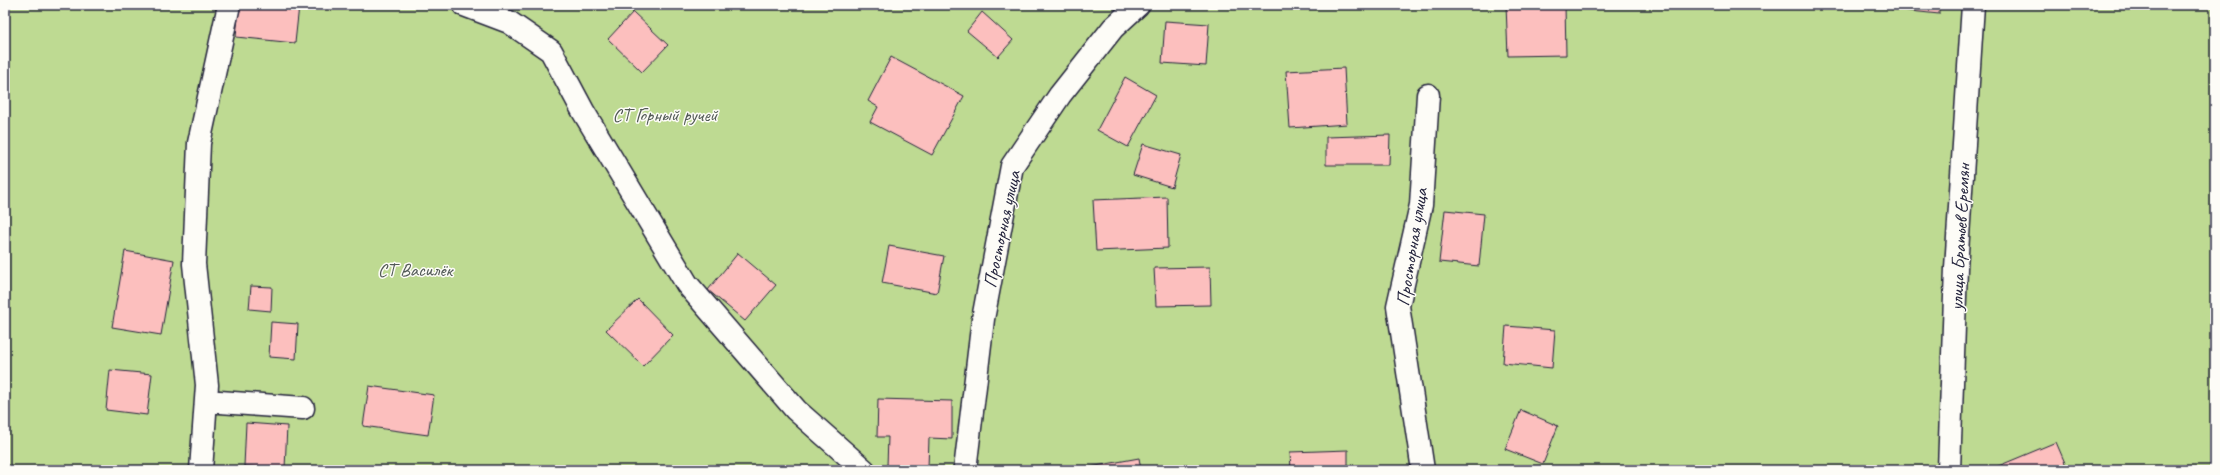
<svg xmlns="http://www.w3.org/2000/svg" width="2220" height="475" viewBox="0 0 2220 475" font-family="Caveat,sans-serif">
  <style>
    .green { fill: #beda92; stroke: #707e66 }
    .building { fill: #fcbfbe; stroke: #22223b }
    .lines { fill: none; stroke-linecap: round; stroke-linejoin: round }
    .minor-casing { stroke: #22223b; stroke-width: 25 }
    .minor { stroke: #fdfcf7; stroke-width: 22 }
    .labels { text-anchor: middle; stroke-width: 3; stroke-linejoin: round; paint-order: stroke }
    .park-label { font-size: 19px; fill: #515955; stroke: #fdfcf7 }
    .street-label { font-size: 19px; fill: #22223b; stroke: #fdfcf7 }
  </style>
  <rect width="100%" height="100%" fill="#fdfcf7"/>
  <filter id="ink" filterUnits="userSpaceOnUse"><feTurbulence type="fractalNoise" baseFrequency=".025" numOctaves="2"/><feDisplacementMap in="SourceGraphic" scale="8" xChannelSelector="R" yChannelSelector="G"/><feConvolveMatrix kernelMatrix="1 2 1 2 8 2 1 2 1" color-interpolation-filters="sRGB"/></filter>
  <g filter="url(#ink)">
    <path class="green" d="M5,5H2215V470H5Z"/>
    <path class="building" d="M239,5L299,6L295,43L236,37Z
      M1506,5H1565L1566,55L1508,56Z
      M1891,5H1939V14L1891,9Z
      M633,12L668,45L642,72L608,39Z
      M982,12L1013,40L998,57L967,31Z
      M1165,21L1209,24L1206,66L1162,63Z
      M891,57L964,96L932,155L870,122L878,107L868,101Z
      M1344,68L1347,124L1290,128L1286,71Z
      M1125,77L1156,95L1128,147L1097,130Z
      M1390,135L1389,165H1326V137Z
      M1143,144L1181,155L1172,187L1133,175Z
      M1167,197L1168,248L1096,251L1093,200Z
      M1445,210L1484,214L1479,266L1439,262Z
      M889,246L944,256L937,293L882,283Z
      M125,251L174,260L161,335L112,327Z
      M738,253L776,285L745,321L708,290Z
      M1210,267L1211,305L1156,306L1154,268Z
      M251,286L272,287L271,311L249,309Z
      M638,299L673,335L643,366L606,330Z
      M271,322L298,324L296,359L269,357Z
      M1506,326L1555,330L1552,368L1503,363Z
      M110,370L152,374L147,415L106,410Z
      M369,386L434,395L428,435L363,426Z
      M878,399L952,401V439L929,438L928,468L887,466L888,437H877Z
      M1521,410L1558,426L1543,464L1505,449Z
      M246,423L287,426L285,468L244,466Z
      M2056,442L2068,470H1997L1996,467Z
      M1348,450V470H1291L1290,452Z
      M1139,458L1141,470H1090V467Z"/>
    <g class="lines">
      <g class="minor-casing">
        <path id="minor" d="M464,5L509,22L551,51L583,111L687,284L796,410L864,470
          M206,401L303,408
          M201,470L207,385L194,264L199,143L229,5
          M965,470L983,319L1012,166L1060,95L1113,28L1138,5
          M1423,470L1398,306L1421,205L1428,95
          M1949,470L1956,268L1973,5"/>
      </g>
      <use href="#minor" class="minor"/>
    </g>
  </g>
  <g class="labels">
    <g class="park-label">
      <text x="665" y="121">СТ Горный ручей</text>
      <text x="415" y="276">СТ Василёк</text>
    </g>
    <g class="street-label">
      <text transform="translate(1001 229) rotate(-78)" y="7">Просторная улица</text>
      <text transform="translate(1959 237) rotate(-87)" y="7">улица Братьев Еремян</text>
      <text transform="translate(1411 247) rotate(-81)" y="7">Просторная улица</text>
    </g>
  </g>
  <rect width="2220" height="475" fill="none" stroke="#fdfcf7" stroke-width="20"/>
  <rect x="10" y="10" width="2200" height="455" fill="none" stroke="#22223b" stroke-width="1.5" filter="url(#ink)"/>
</svg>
